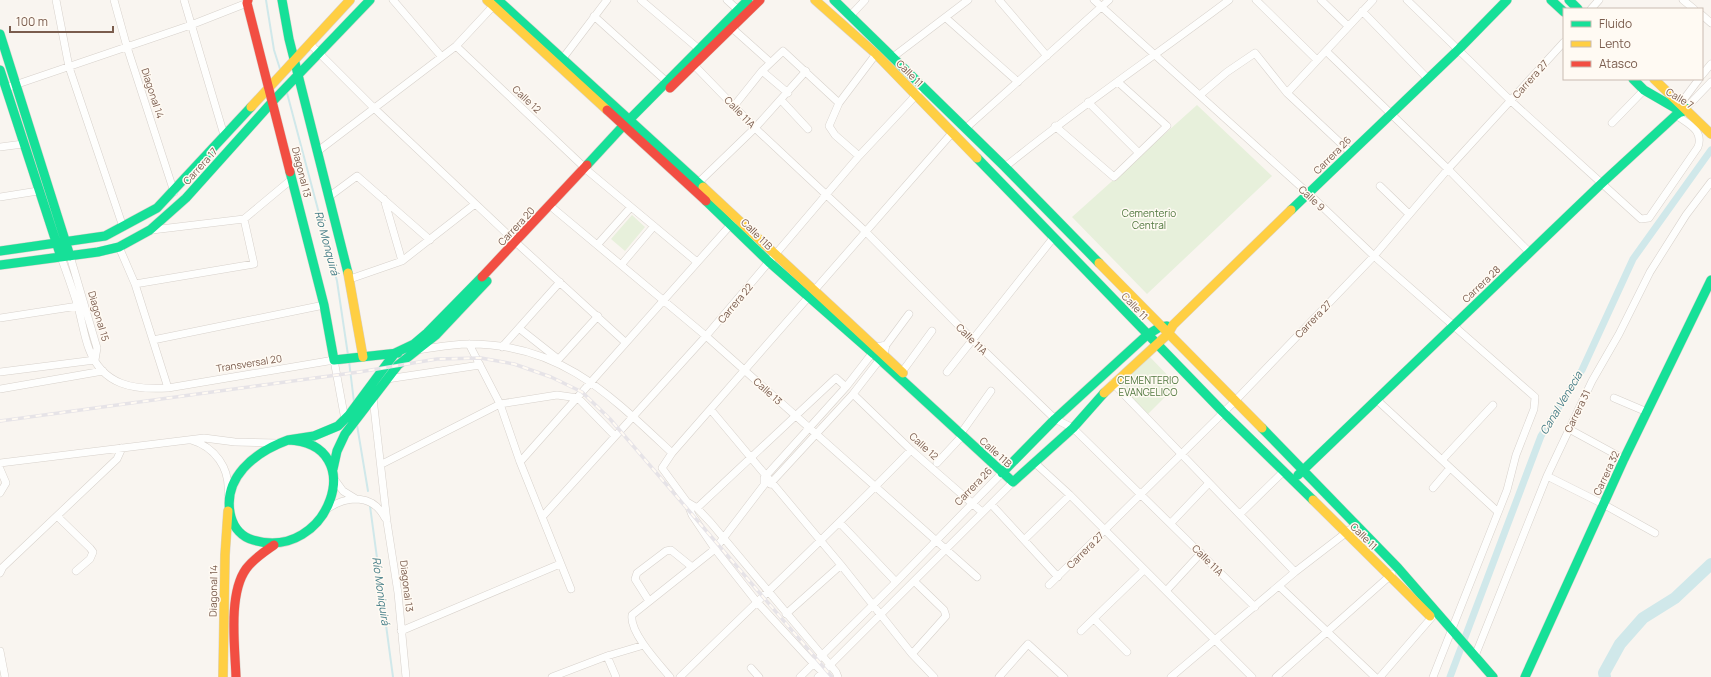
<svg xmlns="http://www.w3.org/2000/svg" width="1711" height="677" viewBox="0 0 1711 677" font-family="Manrope,sans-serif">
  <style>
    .green { fill: #e7f0db }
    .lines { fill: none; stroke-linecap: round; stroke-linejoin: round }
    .stream { stroke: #d0e8ea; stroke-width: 2 }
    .canal { stroke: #d0e8ea; stroke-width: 7 }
    .river { stroke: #d0e8ea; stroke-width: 12 }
    .street-casing { stroke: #d7d1cb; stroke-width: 8 }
    .fast-casing { stroke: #d9d2cb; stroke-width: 10 }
    .slow-casing { stroke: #d9d2cb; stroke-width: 10 }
    .jam-casing { stroke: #d9d2cb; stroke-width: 10 }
    .street { stroke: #fefefd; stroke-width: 7 }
    .fast { stroke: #16e098; stroke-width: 9 }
    .slow { stroke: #ffcf43; stroke-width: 9 }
    .jam { stroke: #f24e42; stroke-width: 9 }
    .rail-casing { stroke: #e6e3e7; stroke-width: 3.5 }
    .rail { stroke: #fffaf3; stroke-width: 2; stroke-dasharray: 6; stroke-linecap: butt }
    .labels { text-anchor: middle; stroke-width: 3; stroke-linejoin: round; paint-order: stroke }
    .street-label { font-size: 10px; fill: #7a5c4d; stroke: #fffaf3 }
    .park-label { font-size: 10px; fill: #537a41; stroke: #fffaf3 }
    .water-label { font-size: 11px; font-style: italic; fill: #437c86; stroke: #fffaf3 }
  </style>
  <rect width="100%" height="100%" fill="#f9f5f0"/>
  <path class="green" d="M1197,105L1272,176L1147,294L1072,217Z
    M632,215L645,227L625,251L611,239Z
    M1149,356L1177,385L1147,415L1118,386Z"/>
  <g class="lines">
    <path class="stream" d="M266,0L274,50L280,69
      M287,93L337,281L348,355
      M349,361L354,402
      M357,425L368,491
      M370,506L393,677"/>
    <path class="canal" d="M1450,677L1541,436L1582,370L1633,259L1711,150"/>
    <path class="river" d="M1605,677L1604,673L1620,644L1643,618L1675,598L1711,564"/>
    <g class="street-casing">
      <path id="street" d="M56,0L69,67L123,227
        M114,0L127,47L174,192
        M184,0L224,135
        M393,0L441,56
        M641,0L700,50
        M727,0L738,10
        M999,0L1047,56
        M1094,0L1309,194L1374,256L1535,397L1534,409L1516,455L1507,490L1433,677
        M1256,0L1317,60
        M1321,0L1348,26
        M1407,0L1511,101L1641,219L1649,218L1698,147C1704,130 1688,124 1676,115
        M1683,0L1694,9
        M1591,9L1599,0
        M1362,11L1428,79
        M851,15L865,0
        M1702,15L1711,23
        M594,16L667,82
        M946,18L1018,82
        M732,28L770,62
        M310,44L374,108L521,247L625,342
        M456,46L584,167
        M1326,51L1448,169L1530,253
        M893,57L968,0
        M560,62L607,0
        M694,65L755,128L866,232L973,340L1055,419L1073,428L1255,607
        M762,71L788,93
        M1702,75L1711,64
        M6,88L191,25L247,3V0
        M1287,93L1373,0
        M1200,95L1227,72L1255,53L1287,93L1350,152
        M782,101L808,129
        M1088,102L1139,153
        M1681,103L1699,79
        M734,106L762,71L783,51L839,103
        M1686,108L1711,82
        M1612,123L1644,90
        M1055,126L1114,177L1167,126L1118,82
        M966,128L1109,0
        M0,147L23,144
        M318,151L456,46L496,3
        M859,156L835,135L829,126L839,103L876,54
        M1005,167C1077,108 1155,56 1229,0
        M588,171L697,262
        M698,183L755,128L806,71
        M1380,186L1409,214
        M330,196L357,176L430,240
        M0,197L38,191
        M384,199L402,261
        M554,209L706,336L977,577
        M152,230L244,219L292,179
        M598,244L631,207
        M119,247L135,284L168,388
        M70,256L97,348L95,360
        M61,257C67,274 73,290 78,307C82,321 84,336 89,349C103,386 134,390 168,388L334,360L345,420
        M621,265L654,226
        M350,279L402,261L475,204
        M135,284L254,264L244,219
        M0,318L78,306
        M520,329L558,359
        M153,340L324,305
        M469,344L500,404L520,462L571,589
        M502,347L560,282
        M417,350C434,348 451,344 468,344C560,343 610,395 672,453
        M557,361L598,316
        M0,372L95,360
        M902,372L932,331
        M947,372L1054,237
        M387,379L480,365
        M1113,383L1295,572
        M0,389L103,371
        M853,394L911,450L982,512
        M373,398L387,522L398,593L406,677
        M1614,398L1647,412
        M1377,400L1498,512
        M711,410L841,565L912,654L934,677
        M964,429L991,391
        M1569,429L1624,459
        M191,440C215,447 230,468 228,493
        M1442,460L1493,405
        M520,462L734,221
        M0,463L204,438L235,442L277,443
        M937,463L962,436
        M1035,463L1070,495L1252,677
        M382,464L500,404L557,395L578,398L615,436
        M0,469L6,483L0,493
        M1547,476L1603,504L1655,533
        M335,480L343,491L356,499
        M770,484L853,394L884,354L886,345L909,314
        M1433,488L1450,468
        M687,502L692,515L715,549L756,601L813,663L828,677
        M991,504L1058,577
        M697,508L836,378L846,387
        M327,509C348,495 373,494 385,518
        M1240,514L1284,471
        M57,516L90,548L93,552L90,559L76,571
        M543,516L706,336L859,156L918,93
        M840,523L896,582
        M1171,523L1209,483
        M1024,540L1070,495
        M0,573L3,567L117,459L122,448
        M1049,585L1235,401L1374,256L1448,169L1564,42
        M1279,586L1375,677
        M1166,591L1201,553
        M649,601L635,579L637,573L666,551L671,550L692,567
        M786,614L841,565
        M1094,619L1127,652
        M401,631L560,564
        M1081,631L1144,570
        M0,651L5,677
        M912,654L946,616L944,610L914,581
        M607,656L616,677
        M1475,656L1547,476L1592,381L1619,334L1650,272L1686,215L1711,182
        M751,668L759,677
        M552,677L607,656L644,645
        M670,677C659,664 629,632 632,615L715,549L764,485V478L846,387L877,347L886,345
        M680,677C757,601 836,528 911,450
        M800,677L896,582L1002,473
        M818,677L1013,482
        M838,677L836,672L711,523L697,508L687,502L662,468L672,453L952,133
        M999,677L1028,644L1064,677
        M1171,677L1295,572L1356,525
        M1276,677L1392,574
        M1380,677L1432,617V615"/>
    </g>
    <g class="fast-casing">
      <path id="fast" d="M282,0L289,39L348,273
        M498,0L703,187
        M834,0L1005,167L1099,263
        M1551,0L1564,12
        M1569,0L1578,9
        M0,34L70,256
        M0,70L61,257
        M1633,79L1644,90L1682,112
        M977,158L1223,412L1313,500
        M587,165L623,126L748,0
        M290,172L324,305L334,360L398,353
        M706,201L769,262L874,354L1013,482L1073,428L1104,393
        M1291,210L1459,49L1507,0
        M0,251L105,236L157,208L251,107
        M0,265L98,252L119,247L150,230L186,198L273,101L370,0
        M1262,428L1398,568L1493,677
        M288,440L314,436L338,426L349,415L395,353L414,344L427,333L482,277
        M288,440C371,443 329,563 253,540C242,537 234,528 231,517C221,478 255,452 288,440Z
        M333,469L337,451L345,434L398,365L436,335L487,281
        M1002,473L1055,419L1147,335L1160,327L1167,326
        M1298,475L1601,184L1676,115L1686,108
        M1525,677L1624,459L1711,280"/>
    </g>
    <g class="slow-casing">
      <path id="slow" d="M487,0L607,110
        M815,0L876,54L977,158
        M1654,79L1711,134
        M251,107L350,0
        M703,187L903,373
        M1099,263L1262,428
        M348,273L363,357
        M1104,393L1168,334L1173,325L1291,210
        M1313,500L1430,616
        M223,677L225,555L228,511"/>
    </g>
    <g class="jam-casing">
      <path id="jam" d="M248,0L247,3L290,172
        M670,88L760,0
        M607,110L706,201
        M482,277L587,165
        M236,677C235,647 228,594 246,569C253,559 264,552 274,545"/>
    </g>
    <use href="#street" class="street"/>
    <use href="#fast" class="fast"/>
    <use href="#slow" class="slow"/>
    <use href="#jam" class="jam"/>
    <g class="rail-casing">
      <path id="rail" d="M0,421L359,372L437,359L481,358L514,364L551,377L582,392L610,419L832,677"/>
    </g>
    <use href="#rail" class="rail"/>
  </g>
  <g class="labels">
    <g class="street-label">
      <text transform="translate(910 73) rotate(45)" y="4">Calle 11</text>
      <text transform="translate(1530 79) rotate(-48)" y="4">Carrera 27</text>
      <text transform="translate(153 93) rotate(72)" y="4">Diagonal 14</text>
      <text transform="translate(1680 98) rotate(31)" y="4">Calle 7</text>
      <text transform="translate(527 99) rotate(43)" y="4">Calle 12</text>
      <text transform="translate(740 112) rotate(46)" y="4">Calle 11A</text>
      <text transform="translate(1332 155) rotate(-45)" y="4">Carrera 26</text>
      <text transform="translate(200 166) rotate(-48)" y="4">Carrera 17</text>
      <text transform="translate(302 172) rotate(76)" y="4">Diagonal 13</text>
      <text transform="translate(1312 198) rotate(43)" y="4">Calle 9</text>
      <text transform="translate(516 226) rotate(-47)" y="4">Carrera 20</text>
      <text transform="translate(757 234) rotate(45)" y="4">Calle 11B</text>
      <text transform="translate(1481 284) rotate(-44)" y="4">Carrera 28</text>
      <text transform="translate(735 303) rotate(-50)" y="4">Carrera 22</text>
      <text transform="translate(1135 306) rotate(47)" y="4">Calle 11</text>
      <text transform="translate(99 316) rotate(74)" y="4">Diagonal 15</text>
      <text transform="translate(1313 319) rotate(-46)" y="4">Carrera 27</text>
      <text transform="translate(972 339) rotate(45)" y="4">Calle 11A</text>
      <text transform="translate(249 363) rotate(-9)" y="4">Transversal 20</text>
      <text transform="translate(768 391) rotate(42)" y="4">Calle 13</text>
      <text transform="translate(1577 411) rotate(-64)" y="4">Carrera 31</text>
      <text transform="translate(924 446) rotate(42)" y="4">Calle 12</text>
      <text transform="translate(996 452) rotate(42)" y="4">Calle 11B</text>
      <text transform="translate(1606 473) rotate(-65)" y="4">Carrera 32</text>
      <text transform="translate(973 486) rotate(-46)" y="4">Carrera 26</text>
      <text transform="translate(1364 536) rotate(45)" y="4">Calle 11</text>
      <text transform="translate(1085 550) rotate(-45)" y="4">Carrera 27</text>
      <text transform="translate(1208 560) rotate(45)" y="4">Calle 11A</text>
      <text transform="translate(407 586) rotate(83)" y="4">Diagonal 13</text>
      <text transform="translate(213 591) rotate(-89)" y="4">Diagonal 14</text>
    </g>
    <g class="park-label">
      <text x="1149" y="217">Cementerio<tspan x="1149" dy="12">Central</tspan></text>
      <text x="1148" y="384">CEMENTERIO<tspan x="1148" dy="12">EVANGELICO</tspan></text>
    </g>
    <g class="water-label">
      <text transform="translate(327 243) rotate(75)" y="4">Río Monquirá</text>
      <text transform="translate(1561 403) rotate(-59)" y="4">Canal Venecia</text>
      <text transform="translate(381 591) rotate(82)" y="4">Río Moniquirá</text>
    </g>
  </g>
  <rect x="1563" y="8" width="140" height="72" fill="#fffaf3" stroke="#cabbb1"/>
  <rect x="1571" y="21" width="20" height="6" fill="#16e098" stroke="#cabbb1"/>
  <text x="1599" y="28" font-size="12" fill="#7a5c4d">Fluido</text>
  <rect x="1571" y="41" width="20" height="6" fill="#ffcf43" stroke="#cabbb1"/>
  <text x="1599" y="48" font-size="12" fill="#7a5c4d">Lento</text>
  <rect x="1571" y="61" width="20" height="6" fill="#f24e42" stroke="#cabbb1"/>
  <text x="1599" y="68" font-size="12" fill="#7a5c4d">Atasco</text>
  <path d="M10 26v6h103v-6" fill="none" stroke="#7a5c4d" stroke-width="2"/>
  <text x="16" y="26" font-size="12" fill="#7a5c4d" stroke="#fffaf3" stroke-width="3" paint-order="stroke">100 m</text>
</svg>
